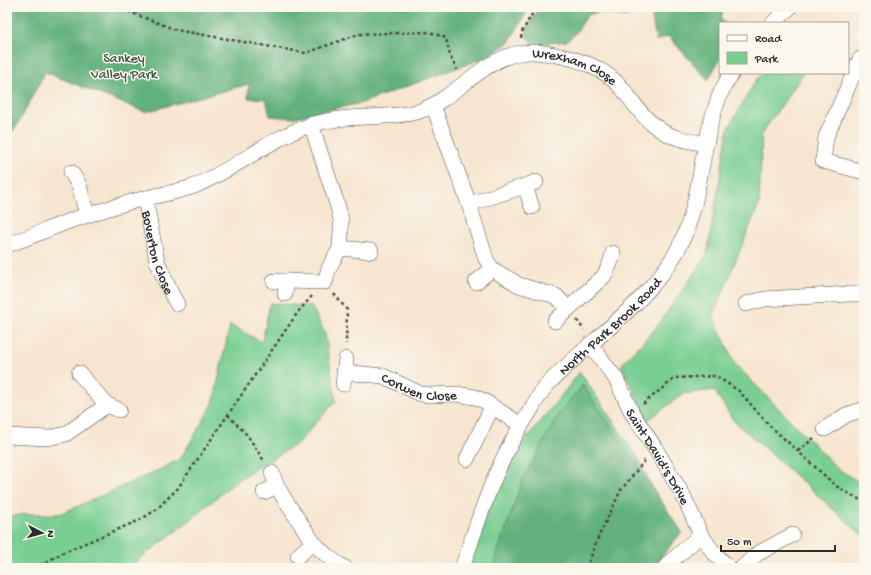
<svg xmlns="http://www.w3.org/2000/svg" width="871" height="575" viewBox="0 0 871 575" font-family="'Gochi Hand',sans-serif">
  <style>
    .green { fill: #79ce92; stroke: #527c5e }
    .forest { fill: #62b17c; stroke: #466e54 }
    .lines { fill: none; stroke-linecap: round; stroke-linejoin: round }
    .street-casing { stroke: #4a4744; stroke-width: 16 }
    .path { stroke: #4a4744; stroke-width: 2.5; stroke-dasharray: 3 3; stroke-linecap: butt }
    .street { stroke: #fff; stroke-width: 15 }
    .labels { text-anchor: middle; stroke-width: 3; stroke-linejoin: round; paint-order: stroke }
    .park-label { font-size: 14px; fill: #425c4a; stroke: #fbf7ec }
    .street-label { font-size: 14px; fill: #2b2b2b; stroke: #fbf7ec }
  </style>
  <rect width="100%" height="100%" fill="#fbf7ec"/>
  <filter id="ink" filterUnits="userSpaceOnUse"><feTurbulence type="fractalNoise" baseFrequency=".025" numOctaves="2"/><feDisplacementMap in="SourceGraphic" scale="8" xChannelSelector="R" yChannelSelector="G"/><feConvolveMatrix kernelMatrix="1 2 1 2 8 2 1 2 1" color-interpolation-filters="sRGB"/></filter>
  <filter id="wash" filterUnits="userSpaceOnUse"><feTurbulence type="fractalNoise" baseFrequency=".012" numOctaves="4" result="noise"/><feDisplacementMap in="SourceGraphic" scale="16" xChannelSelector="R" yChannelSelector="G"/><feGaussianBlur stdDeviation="0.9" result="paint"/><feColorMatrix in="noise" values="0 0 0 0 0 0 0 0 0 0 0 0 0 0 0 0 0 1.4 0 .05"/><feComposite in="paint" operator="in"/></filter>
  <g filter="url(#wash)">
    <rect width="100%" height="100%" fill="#f7e5cf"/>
    <path class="green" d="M763,73H804L762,133L759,204L713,316L735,364L838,469L864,485V535L860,533L733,420L714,390L683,394L648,420L621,365L655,329L707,255L728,129L756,80Z
      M270,303L312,307L325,334L336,401L298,443L239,479L179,529L127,568H7V517L24,514H60L159,470L181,458L213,404L230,325L262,342Z
      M580,372L639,460L677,537L653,568H462L469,548L518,449Z"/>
    <path class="forest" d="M7,7H530L509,42L487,57L362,103L291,118L270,116L266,99L248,98L249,84L145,112L45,72L17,126L7,137Z
      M539,7H642L627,17L599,12L588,15L574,35L567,41L540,44L532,42L527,38V29Z
      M643,7H743L742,9H723L721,20L725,23H720V59L708,80L668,36L656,41L651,11Z
      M583,385L682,532L651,568H492L523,479L559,413Z"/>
  </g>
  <g filter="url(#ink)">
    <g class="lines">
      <g class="street-casing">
        <g id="street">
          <path d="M773,23L790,7"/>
          <path d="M860,59L826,137L823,161L864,172"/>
          <path d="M433,105L469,204L486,259L492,269"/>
          <path d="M71,172L79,185L87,215"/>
          <path id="s1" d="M145,198L157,261L170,291L177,304"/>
          <path d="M469,204L525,186"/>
          <path d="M532,207L525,186L536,182"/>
          <path id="s2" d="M7,245C35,236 62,222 91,214C109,208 128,202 147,198C162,194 177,192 192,187C233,171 267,140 308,126C331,117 361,118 385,116C397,115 409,115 420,111C456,98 481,60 520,53C530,51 541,52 551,54C579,59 607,68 625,92C635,105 644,119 659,129C673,139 690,141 706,144"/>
          <path d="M340,248L371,251"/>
          <path d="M274,281H286L285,294"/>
          <path d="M286,281L325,282L329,268L340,248L341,231V220L338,207L311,124"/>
          <path d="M476,282L492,269L519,285L556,296L568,308"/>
          <path d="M746,304L765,299L849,294H864"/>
          <path d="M555,321L604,276L610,264L613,253"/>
          <path id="s3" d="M590,344L616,379L632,413L655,448L683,495L701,535L714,553L729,568"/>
          <path id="s4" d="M344,372L383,376L421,394L431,395L456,394L475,397L484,401L521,425"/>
          <path d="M79,373L107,405L119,410"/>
          <path d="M343,384L346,359"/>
          <path d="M825,429L846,415L864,409"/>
          <path d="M7,436L48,438L66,434L107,405"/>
          <path d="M467,459L492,407"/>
          <path d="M277,486L285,500L313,542L298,556"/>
          <path d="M264,492L277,486L272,473"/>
          <path d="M313,542C322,552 332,561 345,568"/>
          <path id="s5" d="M462,568C481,513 496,462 529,413C534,404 540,393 547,385C588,342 648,303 677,251C702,205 699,151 717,103C720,92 726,82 732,73"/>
          <path d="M665,568L669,563L701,535"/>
          <path d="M742,568L757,554L792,535"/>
        </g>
      </g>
      <path class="path" d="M117,7L176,30L306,53L359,34L430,32L446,38L450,56L457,70
        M521,38L522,32L536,7
        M334,294L347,310L346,344
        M577,320L584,330
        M643,404L675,378L716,376L739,391L768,424L836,486L864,502
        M228,415L248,436L264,461
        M798,451L814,438
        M36,568L64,552L140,520L157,509L178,488L298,312L312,296
        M587,568L597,540L621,490L646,459"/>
      <use href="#street" class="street"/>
    </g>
  </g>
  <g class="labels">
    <g class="park-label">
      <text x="124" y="62">Sankey<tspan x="124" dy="16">Valley Park</tspan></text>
    </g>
    <g class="street-label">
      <text dy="5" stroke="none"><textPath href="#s2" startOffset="613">Wrexham Close</textPath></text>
      <text dy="5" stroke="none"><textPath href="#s1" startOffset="56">Boverton Close</textPath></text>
      <text dy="5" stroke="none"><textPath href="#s5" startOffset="289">North Park Brook Road</textPath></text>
      <text dy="5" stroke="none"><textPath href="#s4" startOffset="78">Corwen Close</textPath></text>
      <text dy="5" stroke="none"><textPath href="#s3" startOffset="132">Saint David's Drive</textPath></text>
    </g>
  </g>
  <rect width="871" height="575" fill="none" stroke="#fbf7ec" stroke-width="24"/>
  <rect x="719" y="22" width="130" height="52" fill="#fbf7ec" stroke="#a8a59f"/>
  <rect x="727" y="35" width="20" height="6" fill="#ffffff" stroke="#a8a59f"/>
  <text x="755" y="42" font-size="12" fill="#2b2b2b">Road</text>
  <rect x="727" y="52" width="20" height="12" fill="#79ce92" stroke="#a8a59f"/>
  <text x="755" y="62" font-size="12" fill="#2b2b2b">Park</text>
  <g transform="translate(42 533) rotate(96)" stroke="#fbf7ec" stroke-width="3" paint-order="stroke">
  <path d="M0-3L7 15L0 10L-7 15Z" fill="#2b2b2b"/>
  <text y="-6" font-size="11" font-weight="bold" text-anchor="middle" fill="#2b2b2b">N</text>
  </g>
  <path d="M721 545v6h114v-6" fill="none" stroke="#2b2b2b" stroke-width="2"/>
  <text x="727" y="545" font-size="12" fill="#2b2b2b" stroke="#fbf7ec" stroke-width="3" paint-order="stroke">50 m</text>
</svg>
